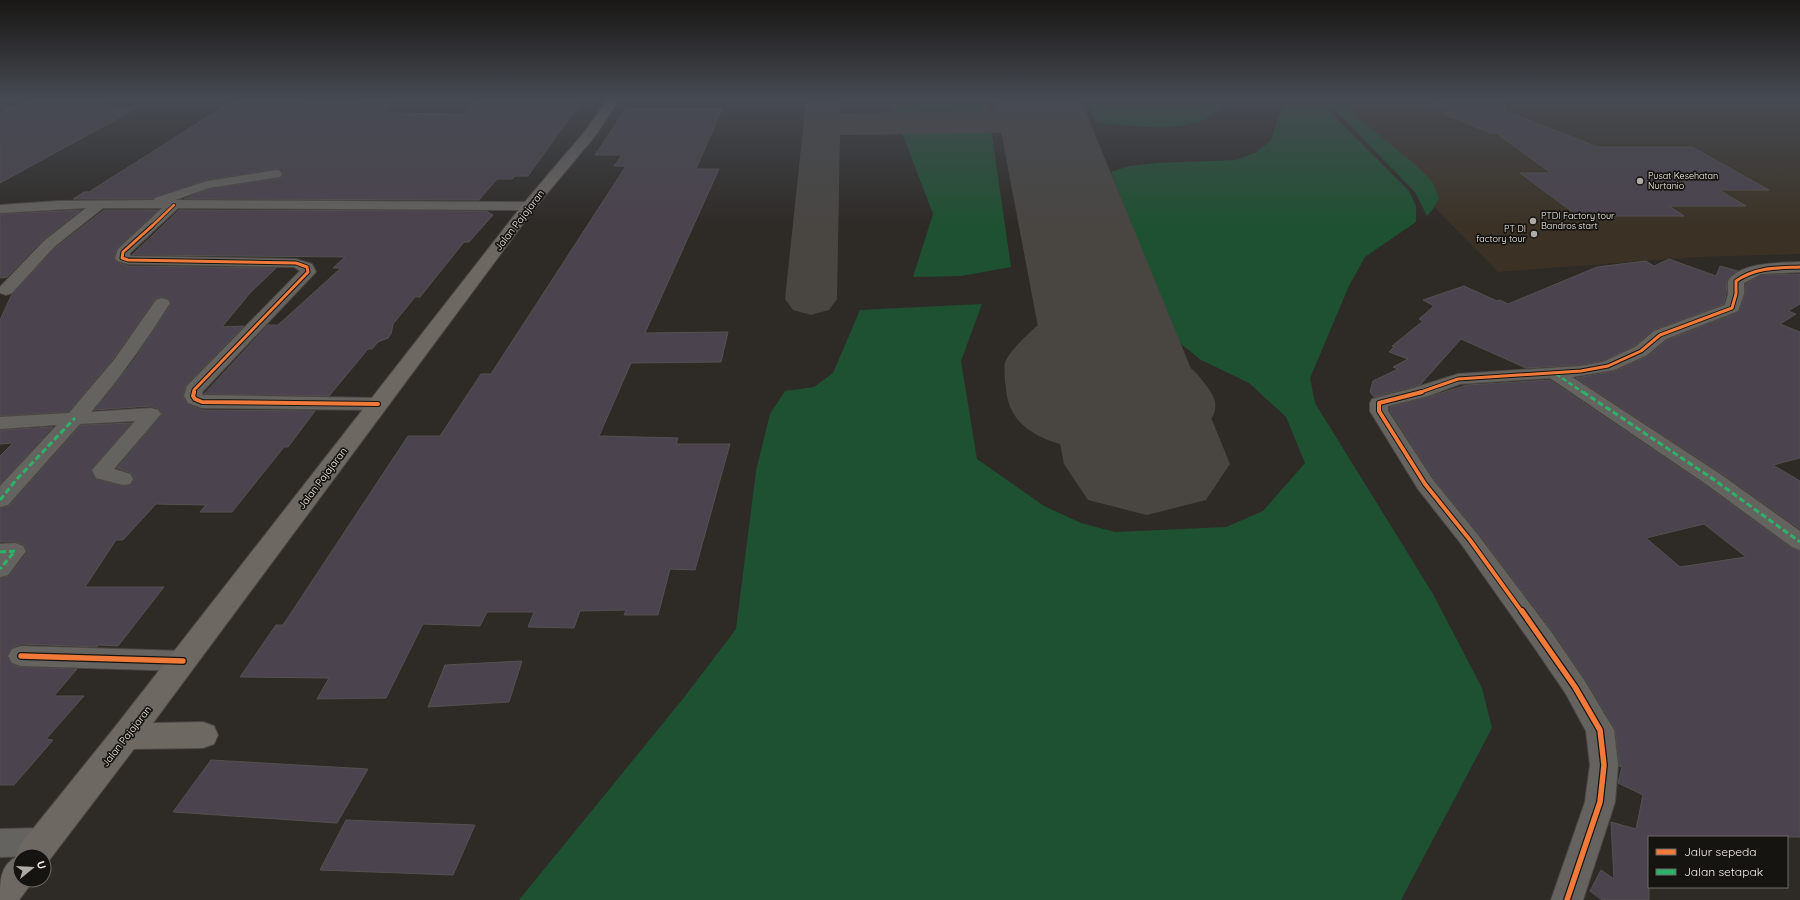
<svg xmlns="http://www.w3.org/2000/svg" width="1800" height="900" viewBox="0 0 1800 900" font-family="Quicksand,sans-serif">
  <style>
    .built { fill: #3b3225 }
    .green { fill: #1e5131 }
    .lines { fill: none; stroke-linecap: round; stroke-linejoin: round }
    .taxiway { fill: #494642; fill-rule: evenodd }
    .runway { fill: #494642; fill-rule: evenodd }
    .building { fill: #4b434d; stroke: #545151; fill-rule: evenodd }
    .street-casing { stroke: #4b4744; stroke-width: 2 }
    .secondary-casing { stroke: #4b4744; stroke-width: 2 }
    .street { fill: #656360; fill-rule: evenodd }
    .secondary { fill: #6e6863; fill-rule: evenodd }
    .quiet-far1 { stroke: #2db169; stroke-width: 2.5; stroke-dasharray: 5 2.5; stroke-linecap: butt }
    .quiet { stroke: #2db169; stroke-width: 3; stroke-dasharray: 6 3; stroke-linecap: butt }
    .cycleway-far3-casing { stroke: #161410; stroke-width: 4 }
    .cycleway-far2-casing { stroke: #161410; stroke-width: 5 }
    .cycleway-far1-casing { stroke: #161410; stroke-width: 6 }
    .cycleway-casing { stroke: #161410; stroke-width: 8 }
    .cycleway-far3 { stroke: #f17a3a; stroke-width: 2.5 }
    .cycleway-far2 { stroke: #f17a3a; stroke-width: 3 }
    .cycleway-far1 { stroke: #f17a3a; stroke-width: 4 }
    .cycleway { stroke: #f17a3a; stroke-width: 5.5 }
    .poi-dot { fill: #afaba6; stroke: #161410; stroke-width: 1.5 }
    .labels { text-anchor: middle; stroke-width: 3.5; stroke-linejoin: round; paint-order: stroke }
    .far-poi-label { font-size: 9px; fill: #f5f1eb; stroke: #161410; text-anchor: start }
    .street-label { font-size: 10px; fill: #f5f1eb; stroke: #161410 }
  </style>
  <rect width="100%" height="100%" fill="#2e2a26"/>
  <path class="built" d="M1343,100H1800V254L1697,257L1498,272L1341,112Z"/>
  <path class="green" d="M868,100H987L1011,267L961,276L913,277L933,214L892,107Z
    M1086,100H1228C1221,106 1214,114 1207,118C1177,134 1129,125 1096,123Z
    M1286,100H1351V107L1356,116L1418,167L1433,183L1439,198L1433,209L1427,216L1415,192L1331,106H1324L1409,191L1416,206V222L1365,257L1349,286L1310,378L1315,403L1433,594L1482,688L1492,728L1401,900H519L682,700L736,629L756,471L770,414L785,391L814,387L833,373L860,310L982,304L961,361L977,459L1044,506L1081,523L1115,532L1226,527L1263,511L1305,463L1286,417L1249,383L1201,360L1176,340L1111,172L1129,166L1157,163L1235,160L1255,153L1271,140L1279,115Z"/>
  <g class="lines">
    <path class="taxiway" d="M806,100H840V113L1000,111L1013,108L1026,100H1053L1058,106L1052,113L1039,123L1000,133L840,135L837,299L829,310L811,315L793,310L785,299Z
      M1095,277L1113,281C1117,287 1121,293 1124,299C1128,308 1131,322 1138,329C1158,351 1187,357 1205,384C1209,389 1214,396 1215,402C1220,437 1152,453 1127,454C1108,455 1089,451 1070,447C1039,439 1009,426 1006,389C1005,381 1003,367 1006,360C1016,341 1054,312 1071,297L1069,292L1077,281ZM1088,339L1104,358L1151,393L1154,406C1128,422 1093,418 1069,402L1064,384L1063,365Z"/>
    <path class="runway" d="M995,100H1081L1230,464L1206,500L1147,515L1088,500L1064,464Z"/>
  </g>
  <path class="building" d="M27,100H104V108H137L0,183V114L8,108L17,107Z
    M234,100H308L305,102L398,100L381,113L464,114L478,100H582L528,176H515L512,179H497L479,200L184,199L209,189L280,178L283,173L280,170L276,169L207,180L155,197L153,199H73L84,192H89Z
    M1425,100H1504L1505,111L1598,147H1692L1769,190H1719L1746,206H1669L1684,216H1578L1520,173H1551L1496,133L1492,134L1443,113L1453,112Z
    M626,109H722L696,169H719L645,333L728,332L721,362L631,363L599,436L678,438L676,444H730L695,570L670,569L658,615H624L626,610L580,611L574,628L528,627L534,612H487L480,626L423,624L386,698L317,699L329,678L240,677L276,625H283L408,436H440L481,374H491L626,166H614L622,155H595Z
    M81,210L43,240L7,277L0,278V214Z
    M104,210H158L117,248L114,258L117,262L128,266L276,268L250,293L222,327L244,326L186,385L183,396L187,404L202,410L315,411L288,447H284L232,512H200L206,505L156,504L123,540H116L85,587H164L118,646L98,645L97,647L21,644L11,648L7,657L12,664L21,667L77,669L54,696H84L46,739L53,740L14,785H0V578L9,576L28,551L24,545L16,542H0V508L9,506L81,425L132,423L91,470L96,479L123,486L130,485L134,480L131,473L117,468L162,414L158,409L151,406L94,410L134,360L171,304L168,299L162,297L155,299L113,359L68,412L0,416V320L12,294L55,248Z
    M179,210L486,211L493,215L469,242H464L420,297H415L393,324L391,334L388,338L378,342L372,349H368L329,396L204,394L268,325H278L341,268H333L345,257L132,255Z
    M1669,259L1716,276L1720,266L1738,271L1727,280L1726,294L1724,304L1653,330L1634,346L1603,361L1581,365L1526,368L1461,339L1420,385L1374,397L1370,392L1373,381L1398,369L1393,367L1408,359L1389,352L1394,347L1392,346L1423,321L1419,319L1434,306L1423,300L1464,286L1497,301L1500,300L1508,304L1597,267L1646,261L1654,266Z
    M1800,274V304L1788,311L1796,314L1780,324L1800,332V458L1773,465L1800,481V529L1721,473L1576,378L1615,371L1648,356L1667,340L1739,312L1745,294L1746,284L1761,275Z
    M1550,380L1705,485L1791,548L1800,551V837H1649V900H1602L1590,891L1601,870L1614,879L1611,822L1636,829L1643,795L1618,783L1622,767L1619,766L1615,729L1585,679L1553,632L1479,534L1434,479L1390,411V407L1428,397L1467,385ZM1704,524L1746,557L1680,567L1646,538Z
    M53,427L0,484V456L13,443L0,444V430Z
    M522,661L509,702L428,707L445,665Z
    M211,760L368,769L337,823L173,812Z
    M346,820L475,825L453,875L320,870Z"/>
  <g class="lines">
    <g class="street-casing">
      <path id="street" d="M276,170L280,171L282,174L280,177L209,188L175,200L529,202L534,203L536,206L534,209L529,210L178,208L130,253V256L296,259L312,264L316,272L313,275L203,391L202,395L378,398L385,400L387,404L385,408L378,410L202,408L188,403L184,396L187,386L300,271L294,267L128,264L117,261L115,258L118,249L162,208H103L54,247L12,293L6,295L0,293V287L44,241L86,208L0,213V205L58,201L154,200L155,198L207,181Z
        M1800,262V272L1761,274L1744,283V294L1738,311L1666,339L1647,355L1614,370L1572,377L1720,474L1800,531V550L1792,547L1706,484L1550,378L1460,384L1428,396L1388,406V411L1433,480L1478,535L1552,633L1584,680L1614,730L1618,765L1615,802L1583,900H1551L1585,802L1590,765L1586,731L1566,694L1534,647L1462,545L1418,489L1370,411V403L1372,399L1414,388L1458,374L1581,366L1603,362L1635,347L1654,331L1725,305L1728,294V281C1741,262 1780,263 1800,262Z
        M162,298L168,300L170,303C146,341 120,378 91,412L151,408L158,410L161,414L114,469L130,474L133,479L130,484L123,485L96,478L92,470L135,421L80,424L8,505L0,507V486L57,425L0,429V417L69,413L114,360L156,300Z
        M15,543L23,546L26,551L8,575L0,577V544Z
        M21,646L183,651L192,654L196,661L192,668L183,671L21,666L12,663L8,656L12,649Z
        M43,828L54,832L58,842L54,852L43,856L0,857V829Z"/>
    </g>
    <g class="secondary-casing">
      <path id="secondary" d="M607,100H619L595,136L534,209L153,723L203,722L214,726L218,735L214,744L203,748L134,749L44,867V856H20V880H34L19,900H0C0,881 0,866 16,857L20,845L115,727L524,203L586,130Z"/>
    </g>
    <use href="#street" class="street"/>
    <use href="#secondary" class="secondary"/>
    <path class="quiet-far1" d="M1556,374L1584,393"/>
    <path class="quiet" d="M1583,392L1713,479L1800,542
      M0,500L16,480L75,418
      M0,552L15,551L0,569"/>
    <g class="cycleway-far3-casing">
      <path id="cycleway-far3" d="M151,227L174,205"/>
    </g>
    <g class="cycleway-far2-casing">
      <path id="cycleway-far2" d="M152,226L123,252L122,258L128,260L296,263L307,267L308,272L194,390V393
        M1418,393L1458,379L1581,371L1608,366L1641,351L1660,335L1732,308L1736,294V281C1756,267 1777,268 1800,267"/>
    </g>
    <g class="cycleway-far1-casing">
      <path id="cycleway-far1" d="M194,392L193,396L195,399L202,402L378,404
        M1422,392L1379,403V411L1425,484L1470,540L1522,612"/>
    </g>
    <g class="cycleway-casing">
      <path id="cycleway" d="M1522,611L1575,687L1600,730L1604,765L1600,802L1567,900
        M21,656L183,661"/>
    </g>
    <use href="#cycleway-far3" class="cycleway-far3"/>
    <use href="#cycleway-far2" class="cycleway-far2"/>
    <use href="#cycleway-far1" class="cycleway-far1"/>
    <use href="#cycleway" class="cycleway"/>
  </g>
  <linearGradient id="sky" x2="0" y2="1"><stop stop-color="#191715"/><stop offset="0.44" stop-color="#464a52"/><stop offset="1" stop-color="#464a52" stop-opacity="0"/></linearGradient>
  <rect width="1800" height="226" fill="url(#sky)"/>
  <g class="poi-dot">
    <circle cx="1640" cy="181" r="4"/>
    <circle cx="1533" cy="221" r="4"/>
    <circle cx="1534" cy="234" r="4"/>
  </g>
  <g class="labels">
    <g class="far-poi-label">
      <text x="1648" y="179">Pusat Kesehatan<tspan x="1648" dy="10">Nurtanio</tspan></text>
      <text x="1541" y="219">PTDI Factory tour<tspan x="1541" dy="10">Bandros start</tspan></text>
      <text x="1526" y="232" text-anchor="end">PT DI<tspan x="1526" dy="10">factory tour</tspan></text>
    </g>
    <g class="street-label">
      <text transform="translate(519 220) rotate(-52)" y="4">Jalan Pajajaran</text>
      <text transform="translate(322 478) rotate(-53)" y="4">Jalan Pajajaran</text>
      <text transform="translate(126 736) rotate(-52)" y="4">Jalan Pajajaran</text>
    </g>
  </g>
  <rect x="1648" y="836" width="140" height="52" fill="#161410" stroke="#6f6c68"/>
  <rect x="1656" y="849" width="20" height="6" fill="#f17a3a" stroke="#6f6c68"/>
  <text x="1684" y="856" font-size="12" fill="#f5f1eb">Jalur sepeda</text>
  <rect x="1656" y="869" width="20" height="6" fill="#2db169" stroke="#6f6c68"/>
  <text x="1684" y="876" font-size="12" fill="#f5f1eb">Jalan setapak</text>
  <g transform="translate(32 868) rotate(72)"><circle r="19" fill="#161410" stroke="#6f6c68"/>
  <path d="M0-3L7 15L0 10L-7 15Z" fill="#afaba6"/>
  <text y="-6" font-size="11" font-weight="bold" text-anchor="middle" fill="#f5f1eb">U</text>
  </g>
</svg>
